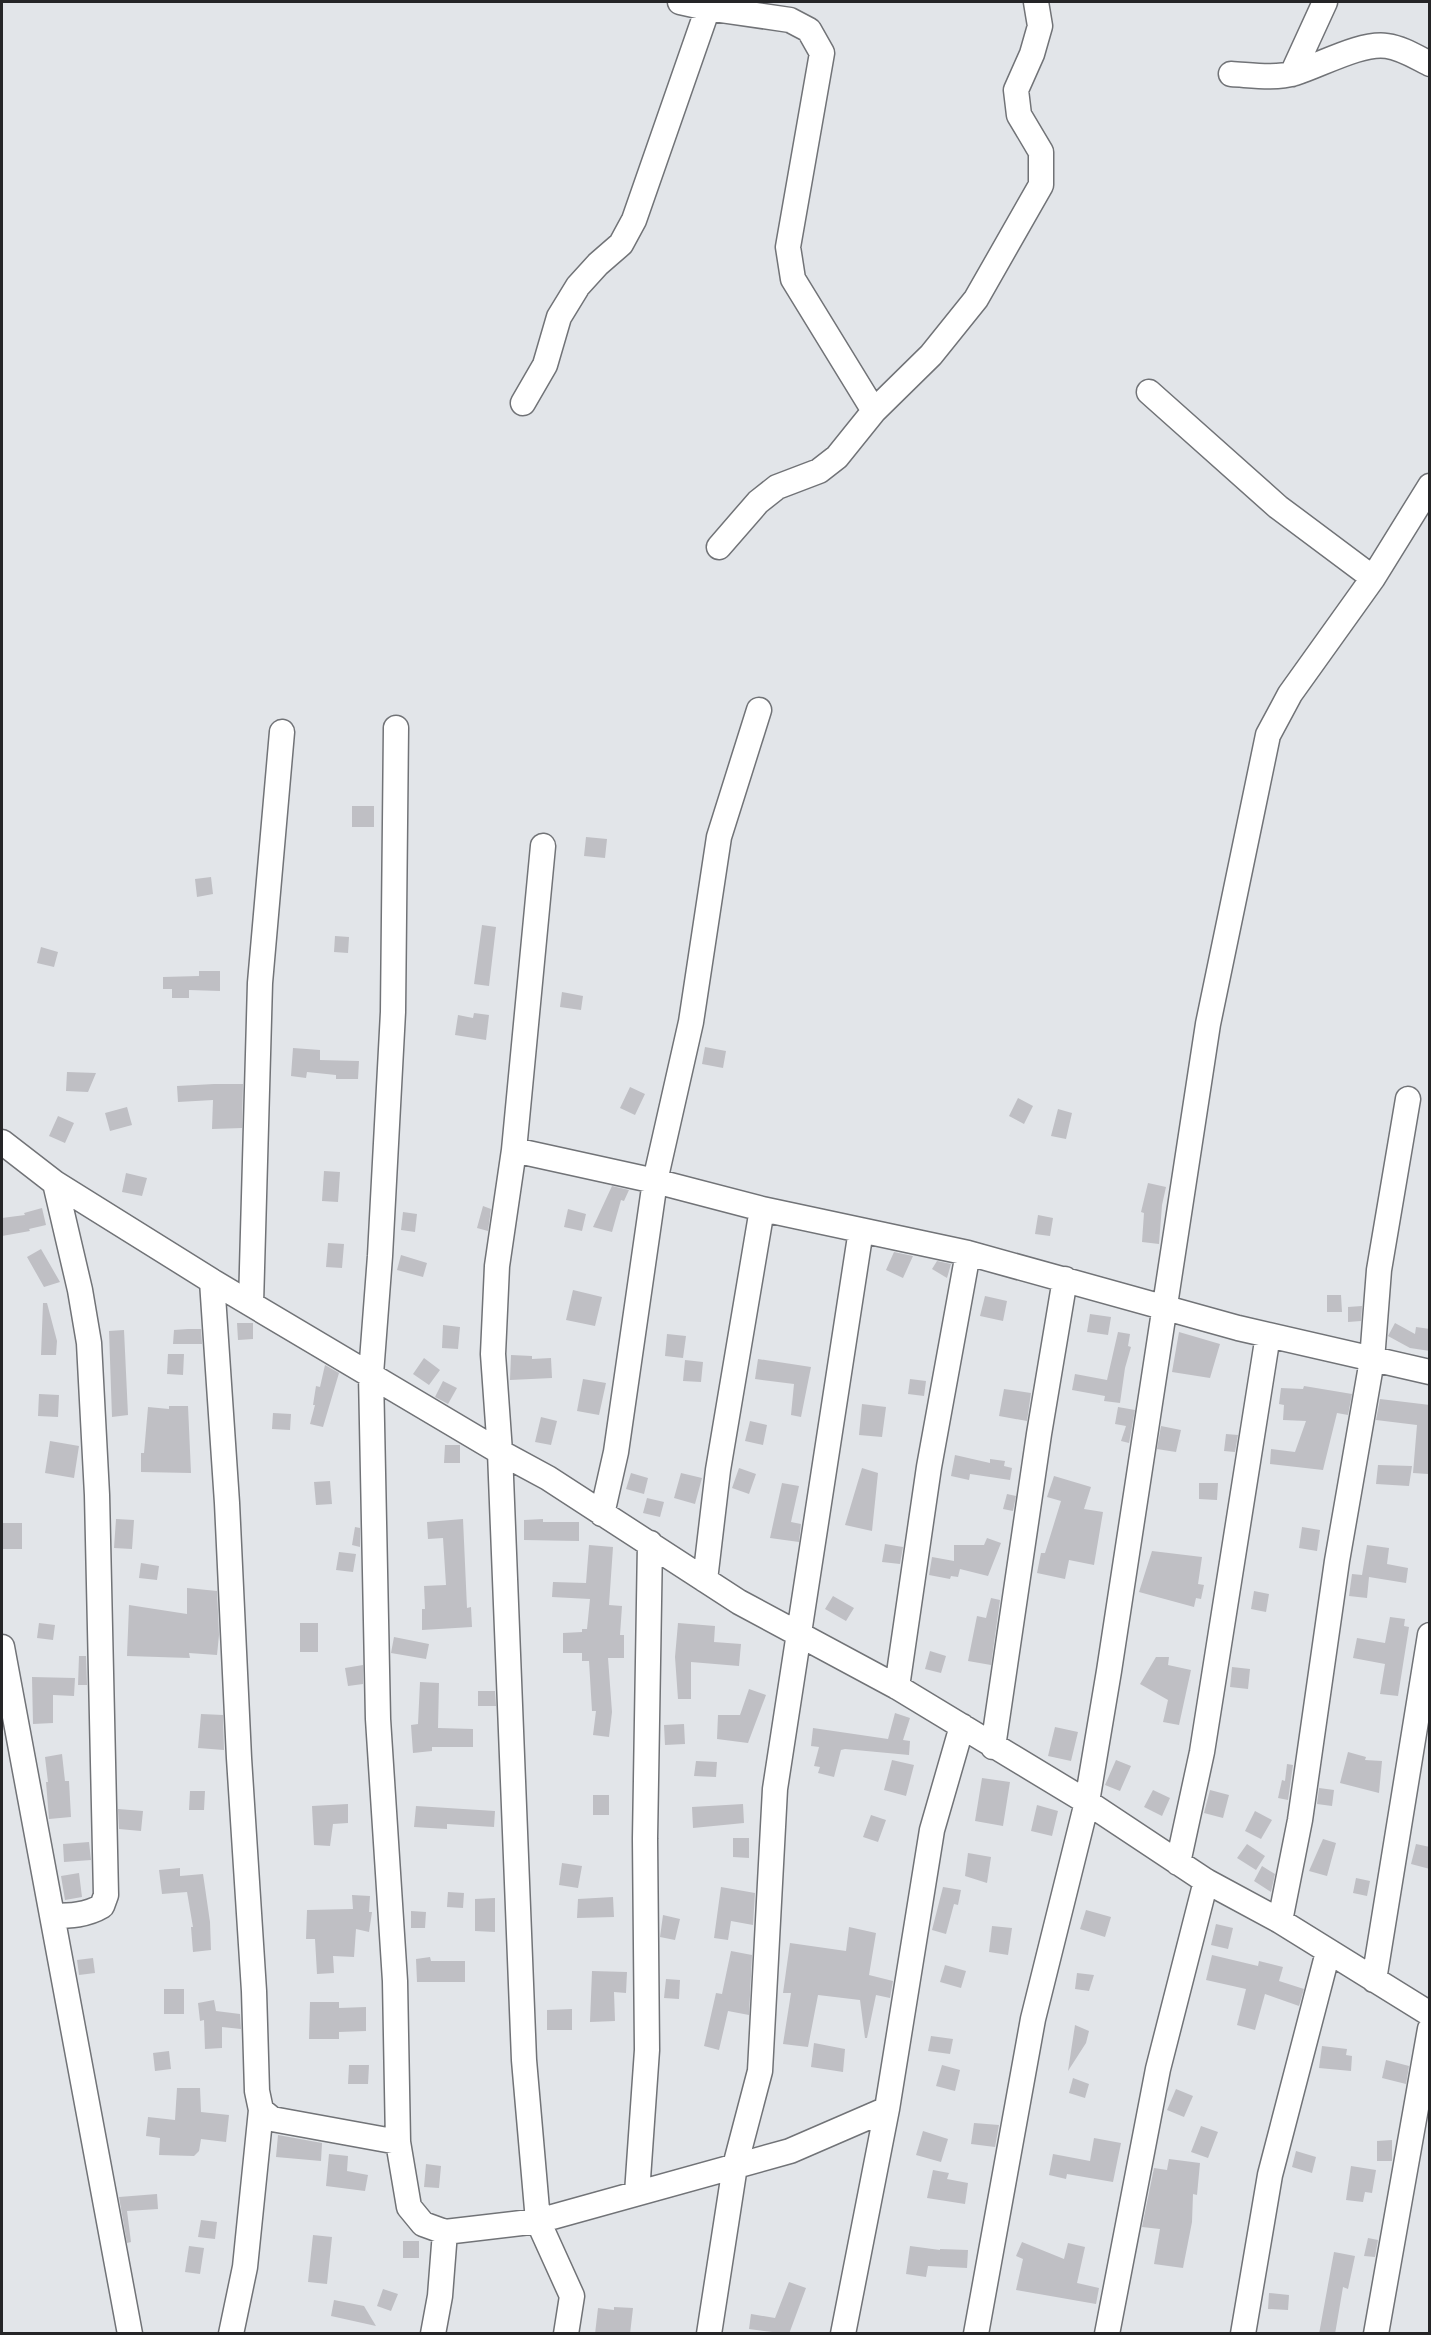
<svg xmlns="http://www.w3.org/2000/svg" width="1431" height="2335" viewBox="0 0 1431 2335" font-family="'Nunito Sans',sans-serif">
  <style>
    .building { fill: #bfbfc4 }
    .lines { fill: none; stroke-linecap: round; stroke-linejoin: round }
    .minor-casing { stroke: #717377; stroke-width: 27 }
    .minor { stroke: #fff; stroke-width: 24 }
  </style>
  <rect width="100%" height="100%" fill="#e2e5e9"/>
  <path class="building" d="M352,806H374V827H352Z
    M586,837L607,839L605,858L584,856Z
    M211,877L213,894L197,897L195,879Z
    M482,925L496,927L489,986L474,984Z
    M335,936L349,937L348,953L334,952Z
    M41,947L58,952L54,967L37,963Z
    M199,971H220V991L189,990V998H172V989H163V977L199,976Z
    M562,992L583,996L581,1010L560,1007Z
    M474,1013L489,1015L486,1040L455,1035L458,1015L473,1018Z
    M705,1047L726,1051L723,1068L702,1064Z
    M293,1048L320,1050V1060L359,1061L358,1079H336V1075L307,1072L306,1078L291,1076Z
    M67,1072L96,1073L88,1092L66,1091Z
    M214,1084H243L242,1128L212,1129L213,1100L178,1102L177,1086Z
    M630,1087L645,1094L635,1115L620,1108Z
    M1018,1098L1033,1106L1024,1124L1009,1116Z
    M127,1107L132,1125L110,1131L105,1113Z
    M1058,1109L1072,1113L1066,1139L1051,1136Z
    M58,1116L74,1123L65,1143L49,1136Z
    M324,1171L340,1172L338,1202L322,1201Z
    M126,1173L147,1178L142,1196L122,1192Z
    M1148,1183L1166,1187L1162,1205L1159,1244L1142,1242L1144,1213L1141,1212Z
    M612,1186L629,1190L624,1201L621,1200L612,1232L593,1227Z
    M483,1206L491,1209L488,1231L477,1228Z
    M42,1208L46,1225L29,1229L30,1231L2,1236V1218L25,1215L24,1213Z
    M568,1209L586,1214L582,1231L564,1227Z
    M403,1212L417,1214L415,1232L401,1230Z
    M1038,1215L1053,1218L1050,1236L1035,1234Z
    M328,1243L344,1244L342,1268L326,1267Z
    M41,1249L60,1282L44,1287L27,1257Z
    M894,1252L913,1256L903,1278L886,1270Z
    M401,1255L427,1263L423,1277L397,1270Z
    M937,1261L951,1264L947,1278L932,1269Z
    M573,1290L602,1297L595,1326L566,1320Z
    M1327,1295H1341L1342,1312H1327Z
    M985,1296L1007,1301L1003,1321L980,1316Z
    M43,1303H47L57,1341L56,1355H41Z
    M1362,1306L1361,1321L1348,1322V1307Z
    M1090,1314L1111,1317L1108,1335L1087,1332Z
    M237,1323H253V1339L238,1340Z
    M1395,1323L1415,1334L1416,1327L1430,1329V1351L1410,1348L1388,1336Z
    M443,1325L460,1327L458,1349L442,1348Z
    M188,1329H201L202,1344H173L174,1330Z
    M124,1330L128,1415L112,1417L109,1331Z
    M1118,1332L1130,1334L1128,1346L1131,1347L1125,1368L1120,1403L1104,1401L1105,1396L1072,1390L1075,1374L1107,1380Z
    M1179,1332L1220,1344L1210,1378L1172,1372Z
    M667,1334L686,1336L683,1358L665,1356Z
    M168,1354H184L183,1375L167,1374Z
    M511,1355L532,1356V1359L551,1358L552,1378L510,1380Z
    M424,1358L440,1370L429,1385L413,1374Z
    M758,1359L811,1367L801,1417L791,1415L794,1384L755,1379Z
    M685,1360L703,1362L701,1382L683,1381Z
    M325,1365L339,1373L323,1427L310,1424L315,1405H313L316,1386L320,1387Z
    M583,1379L606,1383L599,1415L577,1411Z
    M910,1379L926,1381L924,1396L908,1394Z
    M443,1381L457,1388L448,1404L435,1397Z
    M1304,1386L1352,1394L1348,1415L1337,1413L1323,1470L1270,1464L1271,1449L1295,1452L1306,1421L1283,1420L1284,1405L1279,1404L1281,1388L1303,1389Z
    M1004,1389L1031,1393L1027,1421L999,1416Z
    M39,1394L59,1395L58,1417L38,1416Z
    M1380,1399L1430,1405L1428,1474L1413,1473L1417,1425L1376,1420Z
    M862,1404L886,1407L882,1437L859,1435Z
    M169,1406H188L191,1473L141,1472V1453H144L148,1407L169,1409Z
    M1118,1407L1135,1410L1129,1443L1121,1441L1126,1426L1115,1424Z
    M273,1413L291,1414L290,1430L272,1429Z
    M541,1417L557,1421L551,1445L535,1442Z
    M750,1421L767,1425L763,1445L745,1441Z
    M1161,1426L1181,1430L1176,1452L1157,1449Z
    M1226,1434L1238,1435L1235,1452L1224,1451Z
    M50,1441L79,1446L74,1478L45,1473Z
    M445,1445H460V1463H444Z
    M955,1455L990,1463V1459L1005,1461L1004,1466L1012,1468L1010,1480L970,1474L969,1480L951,1476Z
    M1378,1465L1412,1466L1409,1486L1376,1484Z
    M739,1468L756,1474L749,1494L732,1488Z
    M862,1468L878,1473L872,1531L845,1525Z
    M631,1473L648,1478L644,1494L626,1489Z
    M681,1473L702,1478L695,1504L674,1498Z
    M1054,1476L1091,1487L1084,1509L1103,1512L1094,1565L1069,1560L1065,1579L1037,1573L1041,1553H1045L1061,1501L1047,1497Z
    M330,1481L332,1504L316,1505L314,1482Z
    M782,1483L799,1486L791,1522L801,1524L799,1542L770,1538Z
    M1199,1483H1218L1217,1500L1199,1499Z
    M1007,1494L1016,1496L1013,1511L1003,1509Z
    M647,1498L664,1502L660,1517L643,1513Z
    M116,1519L134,1520L132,1549L114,1548Z
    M463,1519L467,1608L471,1607L472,1627L422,1630V1609H425L424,1586L446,1585L443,1538L428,1539L427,1522Z
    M543,1519V1522H579V1541L524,1540V1520Z
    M2,1523H22V1549H2Z
    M355,1527L360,1528V1547L352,1545Z
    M1302,1527L1320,1530L1317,1551L1299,1548Z
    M987,1538L1001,1543L988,1576L960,1569L958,1577L951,1576L950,1579L929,1575L932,1557L954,1561V1545H984Z
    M885,1544L903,1547L900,1564L882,1562Z
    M589,1545L613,1547L609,1605L622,1606L620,1635H624V1658H608L612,1712L609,1737L593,1735L596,1711H592L589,1661H582V1653H563V1633L582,1632V1629H587L590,1599L552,1597L553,1582L586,1583Z
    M1367,1545L1389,1548L1387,1564L1408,1568L1406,1583L1369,1577L1367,1598L1349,1596L1352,1574L1362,1575Z
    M1152,1551L1202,1557L1198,1584L1204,1585L1201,1599L1196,1598L1194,1607L1139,1592Z
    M339,1552L356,1554L353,1572L336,1570Z
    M141,1563L159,1566L157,1580L139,1578Z
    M187,1588L217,1591L219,1635L217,1655L189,1653L190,1658L127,1656L129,1605L187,1614Z
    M1254,1591L1269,1594L1266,1612L1251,1609Z
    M833,1596L854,1608L846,1621L825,1609Z
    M991,1598L1000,1600L991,1665L968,1661L977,1616L986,1618Z
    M1390,1617L1405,1619L1404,1626L1409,1627L1398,1696L1380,1694L1385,1664L1353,1658L1357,1638L1385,1643Z
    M39,1623L55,1625L53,1640L37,1638Z
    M300,1623H318V1652H300Z
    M678,1623L715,1626L714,1642L741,1644L739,1666L691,1662V1699H678L675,1657Z
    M394,1637L429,1644L426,1659L391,1653Z
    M930,1651L946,1656L941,1673L925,1669Z
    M79,1656H86L87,1685H78Z
    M1156,1657H1169L1168,1665L1191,1670L1179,1725L1163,1722L1168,1700L1140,1684Z
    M363,1665V1684L348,1686L345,1668Z
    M1232,1667L1250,1669L1248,1689L1230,1687Z
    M32,1677L75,1678L74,1696L53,1695V1723L33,1724Z
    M420,1682L439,1683L438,1728L473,1729V1747H432V1751L413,1753L411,1725L418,1724Z
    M749,1689L766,1695L748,1743L717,1739L718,1715H740Z
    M478,1691H495L496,1706H478Z
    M895,1713L910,1718L903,1740L910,1741L909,1755L845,1749L841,1750L834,1777L818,1773L820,1767L814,1766L819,1747L811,1746L813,1728L888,1739Z
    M201,1714L223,1715L224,1750L198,1748Z
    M684,1724L685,1744L665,1745L664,1725Z
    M1055,1727L1078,1732L1071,1761L1048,1756Z
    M1348,1752L1366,1757L1365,1760L1382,1761L1379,1793L1340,1783Z
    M62,1754L65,1781H69L71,1817L49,1819L46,1782H48L45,1757Z
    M892,1760L914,1765L906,1796L884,1790Z
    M1116,1760L1131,1766L1120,1791L1105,1785Z
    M696,1761L717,1762L716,1777L694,1776Z
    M1287,1764L1293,1765L1288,1800L1278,1798L1282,1780L1285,1781Z
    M982,1778L1010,1782L1003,1826L975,1821Z
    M1319,1788L1334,1790L1332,1806L1317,1804Z
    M1153,1790L1170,1798L1162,1816L1144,1807Z
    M1210,1790L1229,1795L1223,1818L1204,1813Z
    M190,1791H205L204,1810H189Z
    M593,1795H609V1815H593Z
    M348,1804V1823L333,1824L330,1846L314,1845L312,1806Z
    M743,1804L744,1823L693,1828L692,1807Z
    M1037,1805L1058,1811L1052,1836L1031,1831Z
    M416,1806L495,1811L494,1827L447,1824V1829L414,1827Z
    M118,1809L143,1811L141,1831L119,1829Z
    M1255,1811L1272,1820L1261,1839L1245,1831Z
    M871,1815L886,1820L878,1842L863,1837Z
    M733,1838H749V1858L733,1857Z
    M1323,1839L1336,1843L1327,1876L1309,1871Z
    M89,1842L91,1860L64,1862L63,1844Z
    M1247,1844L1265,1856L1256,1870L1237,1858Z
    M1416,1844L1430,1847V1869L1411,1864Z
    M968,1853L991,1857L987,1883L965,1876Z
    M562,1863L582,1866L578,1888L559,1885Z
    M1262,1866L1275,1874L1271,1892L1254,1881Z
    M180,1868V1876L203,1874L210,1922L211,1950L193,1952L191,1927H193L187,1892L162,1894L159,1870Z
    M79,1873L82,1897L65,1900L61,1876Z
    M1356,1878L1370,1881L1367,1896L1353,1893Z
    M721,1887L755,1893L753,1925L731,1921L728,1940L714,1938Z
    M943,1887L961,1890L958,1905L954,1904L946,1934L932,1930Z
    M448,1892L464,1893L463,1908L447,1907Z
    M352,1895L370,1896L369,1912H372L369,1932L356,1929L354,1957L333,1956L334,1973L317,1974L315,1939H306L307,1910L353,1909Z
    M613,1897L614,1917L577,1918L578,1899Z
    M495,1898V1932L475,1931V1899Z
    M1086,1910L1111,1917L1105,1937L1080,1929Z
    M411,1911L426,1912L425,1928H411Z
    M663,1915L680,1919L675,1940L660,1937Z
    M1216,1924L1233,1928L1228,1949L1211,1945Z
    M992,1926L1012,1928L1008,1955L989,1952Z
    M849,1927L876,1933L869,1975L893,1981L890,1998L876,1995L867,2038H865L860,2000L818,1995L808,2047L783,2044L791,1993H783L790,1943L846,1951Z
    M731,1951L752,1955L749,2015L728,2011L719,2050L704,2046L716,1993L722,1994Z
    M1212,1955L1258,1966L1259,1961L1283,1967L1279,1981L1304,1989L1299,2006L1265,1994L1255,2030L1237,2025L1246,1989L1206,1980Z
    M430,1957L431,1961H465V1982H417L416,1959Z
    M93,1958L95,1973L79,1975L77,1960Z
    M945,1965L966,1971L961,1988L940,1982Z
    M592,1971L627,1972L626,1993L614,1992L615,2021L590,2022Z
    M1077,1973L1094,1975L1089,1991L1075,1989Z
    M666,1979L680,1980L679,1999L664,1998Z
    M164,1989H184V2014H164Z
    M214,2000L216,2011L240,2014L241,2029L222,2027V2048L205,2049L204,2020L200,2021L198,2003Z
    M310,2002H339V2008L366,2007V2031L339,2032V2039H309Z
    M572,2009V2030H547V2010Z
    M1075,2025L1089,2031L1086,2043L1068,2071Z
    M931,2036L953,2039L950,2054L928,2051Z
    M814,2043L845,2049L843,2072L811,2067Z
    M1322,2046L1347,2049L1346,2055L1352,2056L1351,2071L1319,2068Z
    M169,2051L171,2069L155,2071L153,2053Z
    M1386,2060L1409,2066L1406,2084L1382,2078Z
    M349,2065H369L368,2084H348Z
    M942,2065L960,2070L955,2091L936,2086Z
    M1073,2078L1089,2084L1085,2098L1069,2093Z
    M177,2088H200L201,2112L229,2115L226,2142L201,2139L199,2151L194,2156L159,2155L160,2138L146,2136L148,2117L175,2120Z
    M1176,2089L1193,2096L1184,2117L1167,2110Z
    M974,2123L999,2125L995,2147L971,2144Z
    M1201,2126L1218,2132L1208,2158L1191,2152Z
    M923,2131L948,2139L941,2162L916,2155Z
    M278,2135L322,2143L321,2161L276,2157Z
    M1094,2138L1121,2143L1113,2182L1067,2174L1066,2179L1049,2175L1053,2154L1090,2161Z
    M1392,2140V2161H1377V2141Z
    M1296,2151L1316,2157L1312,2173L1292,2167Z
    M329,2154L348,2156L347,2171L368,2175L365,2191L326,2186Z
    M1169,2159L1200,2163L1197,2195L1193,2194L1192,2222L1183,2268L1154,2264L1160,2229L1142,2227L1154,2168L1167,2170Z
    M426,2164L441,2166L439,2188L424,2187Z
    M1351,2166L1376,2170L1372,2193L1365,2192L1363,2202L1346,2200Z
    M933,2170L949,2173L947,2179L968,2183L965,2204L927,2198Z
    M157,2194L158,2209L127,2211L131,2242L127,2243L119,2197Z
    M201,2220L217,2222L215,2239L198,2237Z
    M313,2235L332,2237L327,2284L308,2282Z
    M1368,2238L1378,2240L1375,2257L1364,2256Z
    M403,2241H419V2258H403Z
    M1022,2242L1064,2259L1068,2243L1085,2247L1077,2283L1099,2288L1096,2304L1016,2290L1023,2259L1016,2256Z
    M189,2246L204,2248L200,2274L185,2272Z
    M910,2246L940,2250V2249L968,2250L967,2268L928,2266L926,2277L906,2274Z
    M1334,2252L1355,2256L1348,2289L1343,2287L1335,2334H1319Z
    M789,2282L806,2288L789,2334L749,2329L751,2314L775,2318Z
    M383,2289L398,2294L391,2311L377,2306Z
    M1269,2293L1289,2295L1288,2310L1268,2309Z
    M334,2300L364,2306L376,2326L331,2316Z
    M614,2307L633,2308L630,2334H595L598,2308L614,2310Z"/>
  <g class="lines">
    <g class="minor-casing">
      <path id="minor" d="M680,2L707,8L790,20L809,30L822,53L788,247L793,279L874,411
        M1231,74C1251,75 1275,79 1295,73C1321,65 1361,42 1387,46C1402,48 1416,57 1430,64
        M1292,74L1325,2
        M1149,392L1278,507L1373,578
        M523,403L545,365L559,317L578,286L598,264L621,244L634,220L710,2
        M719,547L758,502L777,487L819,471L837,457L874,411L931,355L976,299L1041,185V152L1019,115L1016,90L1032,54L1040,26L1036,2
        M396,728L393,1012L380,1256L371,1374L378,1719L395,1981L398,2142L409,2207L423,2224L445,2232L538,2221L790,2151L887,2109
        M543,846L514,1150L497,1266L493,1354L500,1452L524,2060L538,2221L572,2296L566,2334
        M2,1142L55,1183L212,1281L500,1452L548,1478L739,1602L897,1687L1087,1802L1206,1881L1280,1921L1430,2014
        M514,1150L655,1181L762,1209L968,1253L1238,1328L1430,1372
        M212,1281L227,1503L239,1758L254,1991L257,2091L261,2110L272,2119L398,2142
        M251,1304L260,983L282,732
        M602,1514L616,1452L655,1181L691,1022L719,837L759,710
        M705,1580L718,1470L762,1209
        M2,1647L130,2334
        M897,1687L929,1467L968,1253
        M993,1747L1039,1434L1065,1279
        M1178,1863L1202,1752L1268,1335
        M53,1916C70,1916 87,1915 102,1906L106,1895L97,1495L89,1343L80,1290L55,1183
        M1280,1921L1300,1820L1337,1561L1372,1360L1379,1270L1408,1099
        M1374,1980L1430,1635
        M637,2193L647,2050L645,1839L650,1543
        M231,2334L245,2267L261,2110
        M433,2334L440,2296L445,2232
        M709,2334L735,2166L760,2071L775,1789L861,1230
        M843,2334L887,2109L932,1830L962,1726
        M976,2334L1033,2019L1087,1802L1109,1671L1208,1024L1268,735L1290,694L1373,578L1430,486
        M1107,2334L1158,2069L1206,1881
        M1243,2334L1270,2175L1328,1952
        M1376,2334L1430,2029"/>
    </g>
    <use href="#minor" class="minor"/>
  </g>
  <rect width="1431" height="2335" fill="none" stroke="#252527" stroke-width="6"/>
</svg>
